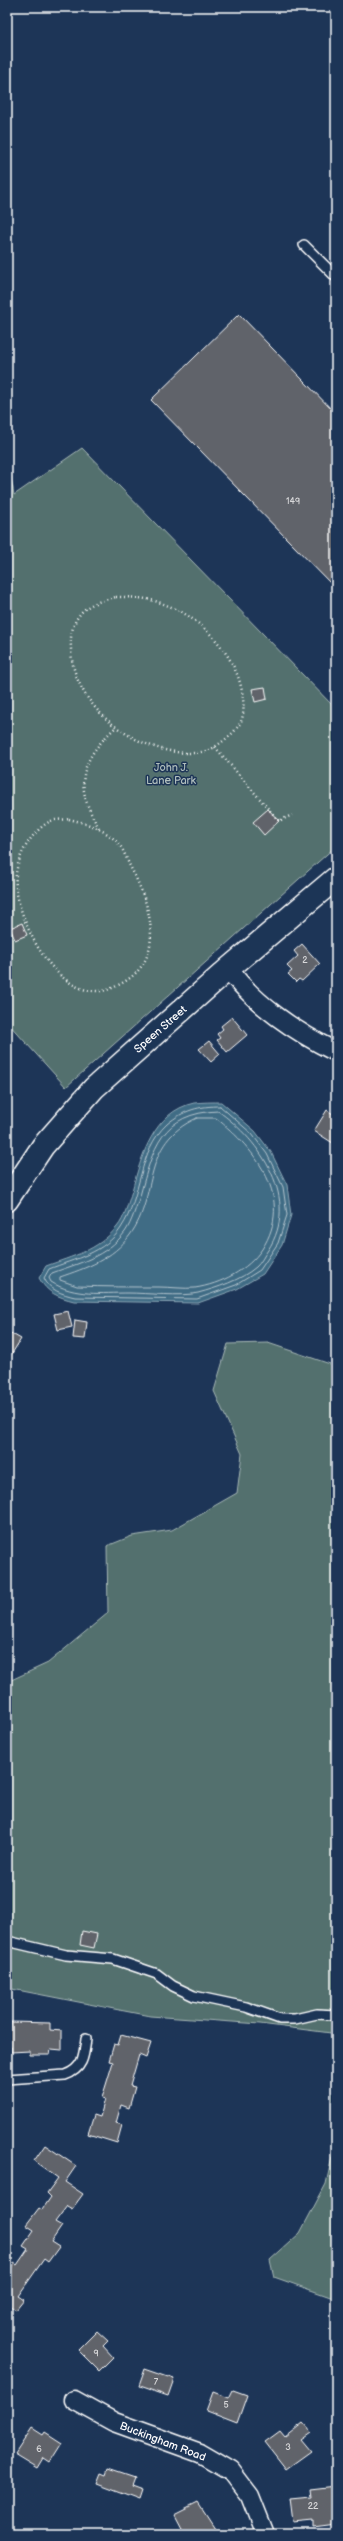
<svg xmlns="http://www.w3.org/2000/svg" width="343" height="2541" viewBox="0 0 343 2541" font-family="'Balsamiq Sans',sans-serif">
  <style>
    .green { fill: #52706e; stroke: #a8b8b6 }
    .water { fill: #406c85; stroke: #8ca7b6 }
    .lines { fill: none; stroke-linecap: round; stroke-linejoin: round }
    .shore { stroke: #b3c4ce; stroke-width: 1 }
    .building { fill: #61636b; stroke: #fff }
    .service-casing { stroke: #fff; stroke-width: 12 }
    .minor-casing { stroke: #fff; stroke-width: 21 }
    .tertiary-casing { stroke: #fff; stroke-width: 25 }
    .path { stroke: #fff; stroke-width: 2.5; stroke-dasharray: 1 3; stroke-linecap: butt }
    .service { stroke: #1d3557; stroke-width: 9 }
    .minor { stroke: #1d3557; stroke-width: 18 }
    .tertiary { stroke: #1d3557; stroke-width: 22 }
    .labels { text-anchor: middle; stroke-width: 3; stroke-linejoin: round; paint-order: stroke }
    .number-label { font-size: 9px; fill: #d8d8da }
    .park-label { font-size: 11px; fill: #b1bfbe; stroke: #1d3557 }
    .street-label { font-size: 11px; fill: #fff; stroke: #1d3557 }
  </style>
  <rect width="100%" height="100%" fill="#1d3557"/>
  <filter id="ink" filterUnits="userSpaceOnUse"><feTurbulence type="fractalNoise" baseFrequency=".025" numOctaves="2"/><feDisplacementMap in="SourceGraphic" scale="8" xChannelSelector="R" yChannelSelector="G"/><feConvolveMatrix kernelMatrix="1 2 1 2 8 2 1 2 1" color-interpolation-filters="sRGB"/></filter>
  <g filter="url(#ink)">
    <path class="green" d="M82,448L336,709V846L66,1087L7,1022V454L14,495Z
      M268,1343L336,1366V2299L274,2277L270,2260L300,2233L326,2184L334,2148L331,2033L260,2024L150,2016L7,1988V1682L48,1663L108,1613L107,1546L132,1536L172,1530L237,1493L242,1454L214,1391L228,1344Z"/>
    <path class="water" d="M221,1102L255,1131L271,1152L287,1185L291,1215L282,1245L263,1274L237,1289L198,1303L74,1301C58,1297 47,1293 39,1278L46,1266C73,1256 97,1251 117,1227C125,1218 128,1202 132,1191C141,1157 153,1112 194,1103C203,1102 213,1102 221,1102Z"/>
    <g class="lines">
      <path class="shore" d="M220,1106L252,1134L267,1154L283,1187L287,1215L278,1243L260,1270L236,1285L197,1299L75,1297C62,1294 49,1290 44,1278L49,1269C74,1259 105,1253 121,1228C143,1195 137,1152 167,1124C184,1110 199,1106 220,1106Z
        M218,1111C261,1141 301,1200 268,1250C264,1255 261,1263 256,1267C241,1280 217,1288 198,1293C182,1297 146,1293 128,1293C102,1293 75,1297 51,1282L49,1278L52,1273C79,1263 106,1257 125,1232C132,1222 136,1207 140,1196C153,1148 161,1113 218,1111Z
        M197,1118H216C256,1150 295,1198 262,1249C248,1270 221,1284 195,1288C184,1289 170,1287 159,1287C131,1287 104,1287 77,1286L60,1280V1277C86,1268 113,1259 130,1235C160,1194 139,1144 197,1118Z"/>
    </g>
    <path class="building" d="M239,314L336,414V589L151,400Z
      M265,687L267,699L255,702L252,689Z
      M268,809L279,821L264,835L253,822Z
      M22,923L27,935L15,940L10,928Z
      M302,944L320,964L302,981L299,979L296,982L288,974L292,971L287,966L298,956L294,951Z
      M232,1017L247,1035L227,1052L217,1040L220,1038L217,1034L223,1029L221,1026Z
      M209,1041L220,1054L211,1062L199,1049Z
      M327,1110L336,1116V1145L314,1131Z
      M68,1311L72,1327L58,1330L54,1314Z
      M75,1320L87,1322L85,1339L73,1338Z
      M7,1331L21,1339L11,1355L7,1352Z
      M82,1931L97,1934L94,1948L80,1945Z
      M11,2022L50,2023V2030L62,2031V2050L51,2049L50,2055H30V2051L11,2052V2047H7V2028H10Z
      M121,2035L151,2043L146,2058L139,2055L130,2086L135,2087L129,2108L121,2105L116,2123L122,2125L117,2143L88,2134L94,2115L100,2117L105,2099L102,2098L113,2062L109,2061L114,2044L118,2045Z
      M45,2145L76,2166L65,2182L83,2194L72,2209L67,2206L55,2222L62,2226L51,2242L59,2247L48,2262L44,2259L18,2296L24,2300L16,2310L7,2304V2267L11,2269L14,2263L17,2265L28,2249L23,2246L34,2230L26,2225L39,2208L42,2210L51,2197L47,2193L58,2178L34,2161Z
      M97,2331L108,2341L103,2346L113,2357L99,2371L78,2350Z
      M145,2369L174,2379L168,2396L139,2386Z
      M233,2390L247,2395L237,2423L206,2411L213,2392L229,2398Z
      M303,2423L311,2432L301,2439L311,2451L286,2469L265,2442L280,2431L285,2437Z
      M32,2428L43,2435L45,2432L62,2443L50,2462L44,2458L38,2468L15,2454Z
      M108,2469L135,2478L132,2486L143,2490L140,2499L97,2483L101,2473L106,2475Z
      M336,2486V2524L313,2527V2521L293,2523L290,2499L311,2497L310,2489Z
      M198,2503L215,2529L208,2534H196L194,2532L184,2534L174,2515Z"/>
    <g class="lines">
      <g class="service-casing">
        <path id="service" d="M304,245L336,277
          M7,1941L66,1955L113,1959L157,1974L173,1986L194,1996L246,2007L280,2019H295L317,2014L336,2015
          M7,2079L65,2075C83,2069 84,2056 86,2039"/>
      </g>
      <g class="minor-casing">
        <path id="minor" d="M228,969C257,1006 294,1031 336,1052
          M74,2400L114,2422L200,2453L231,2471L250,2496L265,2534"/>
      </g>
      <g class="tertiary-casing">
        <path id="tertiary" d="M7,1200L43,1146L94,1088L228,969L336,878"/>
      </g>
      <path class="path" d="M116,597C134,597 150,598 166,605C203,618 240,659 243,699C244,707 244,718 239,725C234,733 226,739 219,744C206,754 191,754 176,752C125,745 71,701 71,647C70,635 73,622 81,613C89,603 104,600 116,597Z
        M215,747L279,821L292,815
        M69,819C86,823 102,828 115,840C122,845 126,858 130,866C149,902 168,956 124,982C115,987 106,992 95,991C53,990 20,924 16,887C14,869 21,851 32,837C37,831 44,824 51,821C56,819 63,820 69,819Z
        M99,828C73,785 80,760 116,727"/>
      <use href="#service" class="service"/>
      <use href="#minor" class="minor"/>
      <use href="#tertiary" class="tertiary"/>
    </g>
  </g>
  <g class="labels">
    <g class="number-label">
      <text x="293" y="504">149</text>
      <text x="305" y="963">2</text>
      <text x="96" y="2356">9</text>
      <text x="156" y="2385">7</text>
      <text x="226" y="2408">5</text>
      <text x="288" y="2450">3</text>
      <text x="39" y="2452">6</text>
      <text x="313" y="2509">22</text>
    </g>
    <g class="park-label">
      <text x="171" y="771">John J.<tspan x="171" dy="13">Lane Park</tspan></text>
    </g>
    <g class="street-label">
      <text transform="translate(160 1029) rotate(-41)" y="4">Speen Street</text>
      <text transform="translate(163 2441) rotate(21)" y="4">Buckingham Road</text>
    </g>
  </g>
  <rect width="343" height="2541" fill="none" stroke="#1d3557" stroke-width="24"/>
  <rect x="12" y="12" width="319" height="2517" fill="none" stroke="#fff" stroke-width="1.5" filter="url(#ink)"/>
</svg>
